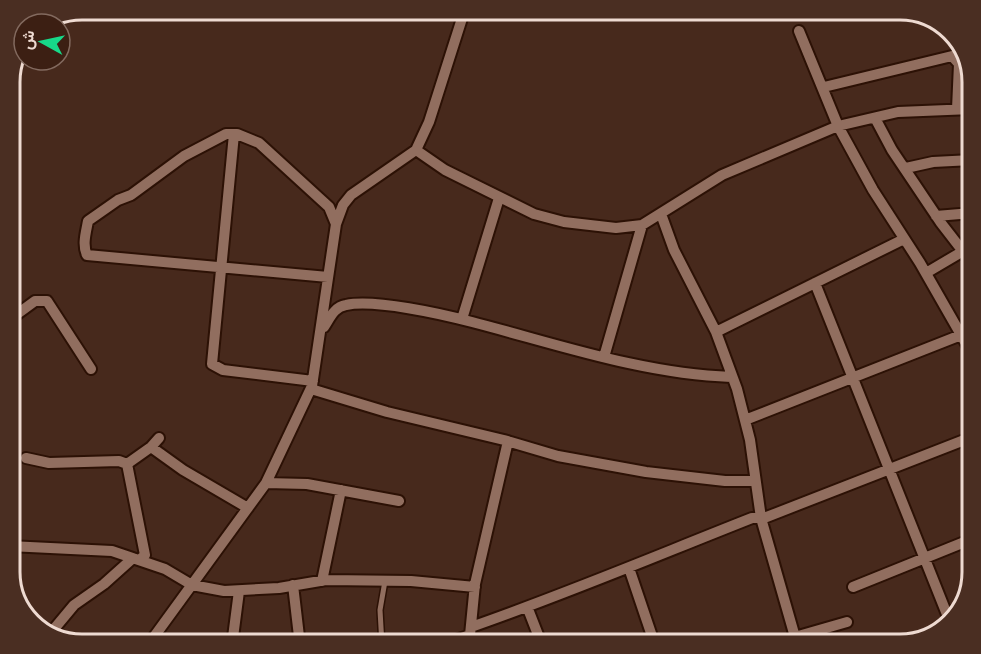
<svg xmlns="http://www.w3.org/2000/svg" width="981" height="654" viewBox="0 0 981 654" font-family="'PT Sans Narrow',Vazirmatn,sans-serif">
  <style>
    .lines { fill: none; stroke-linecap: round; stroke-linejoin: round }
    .service-casing { stroke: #2c1105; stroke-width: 8 }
    .minor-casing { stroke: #2c1105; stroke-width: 14 }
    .service { stroke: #916e5f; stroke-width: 5 }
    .minor { stroke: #916e5f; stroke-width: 10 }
    .rim { fill: none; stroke: #eedad1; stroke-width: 3 }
  </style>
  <rect width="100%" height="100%" fill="#47291c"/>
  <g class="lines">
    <g class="service-casing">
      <path id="service" d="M382,645L380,610L385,581"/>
    </g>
    <g class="minor-casing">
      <path id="minor" d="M799,31L838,126L873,190L920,263L972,354
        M17,60L24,58
        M824,87L952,56L959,64L957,109
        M875,118L892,150L941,223L972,263
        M234,134L212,364L223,370L313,381
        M416,150L445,170L534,214L564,222L616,228L642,225L722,175L838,126L898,112L972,109
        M906,168L933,162L972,160
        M661,214L674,250L716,332L737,389L750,440L761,518L795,637
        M936,216L972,213
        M926,273L965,250
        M328,277L87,255C82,245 86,232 88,221L118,200L131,195L184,156L226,134H237L259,143L329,207L336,224
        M815,283L950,622
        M462,319L499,198
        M9,320L35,301H47L91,369
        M324,327C330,318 334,307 346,305C375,299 442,314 472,322C557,344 643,374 731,377
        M716,332L904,239
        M604,357L642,225
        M311,389L387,412L504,440L558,456L646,472L725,481H754
        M745,420L961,335
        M151,447L183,470L248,508
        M26,458L49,463L119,461L127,464L145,555L139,560
        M127,464L151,447L159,438
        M266,483L307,484L399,501
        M9,546L112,551L165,569L192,585L224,591L279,588L326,580L411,581L475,587
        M629,568L655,645
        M322,581L341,490
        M293,585L300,645
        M853,587L972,539
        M528,609L542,645
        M471,627C566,594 658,555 752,518H764L972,437
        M49,635L74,605L104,584L133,558
        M148,645L266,483L312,386L336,224L343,205L351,195L416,150L429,122L465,9
        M232,645L239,591
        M442,645L470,635L475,584L508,441
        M767,645L847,622"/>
    </g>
    <use href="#service" class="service"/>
    <use href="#minor" class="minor"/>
  </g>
  <path d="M0 0H981V654H0ZM82 20H900A62 62 0 0 1 962 82V572A62 62 0 0 1 900 634H82A62 62 0 0 1 20 572V82A62 62 0 0 1 82 20Z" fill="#4a2e22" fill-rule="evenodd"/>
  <path class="rim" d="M82 20H900A62 62 0 0 1 962 82V572A62 62 0 0 1 900 634H82A62 62 0 0 1 20 572V82A62 62 0 0 1 82 20Z"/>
  <g transform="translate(42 42) rotate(278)"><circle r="28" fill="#3c1f13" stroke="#836a5f" stroke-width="1.5"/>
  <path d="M0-4.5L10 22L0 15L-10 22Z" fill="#17d989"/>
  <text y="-9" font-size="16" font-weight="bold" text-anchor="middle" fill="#eedad1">ش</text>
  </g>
</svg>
